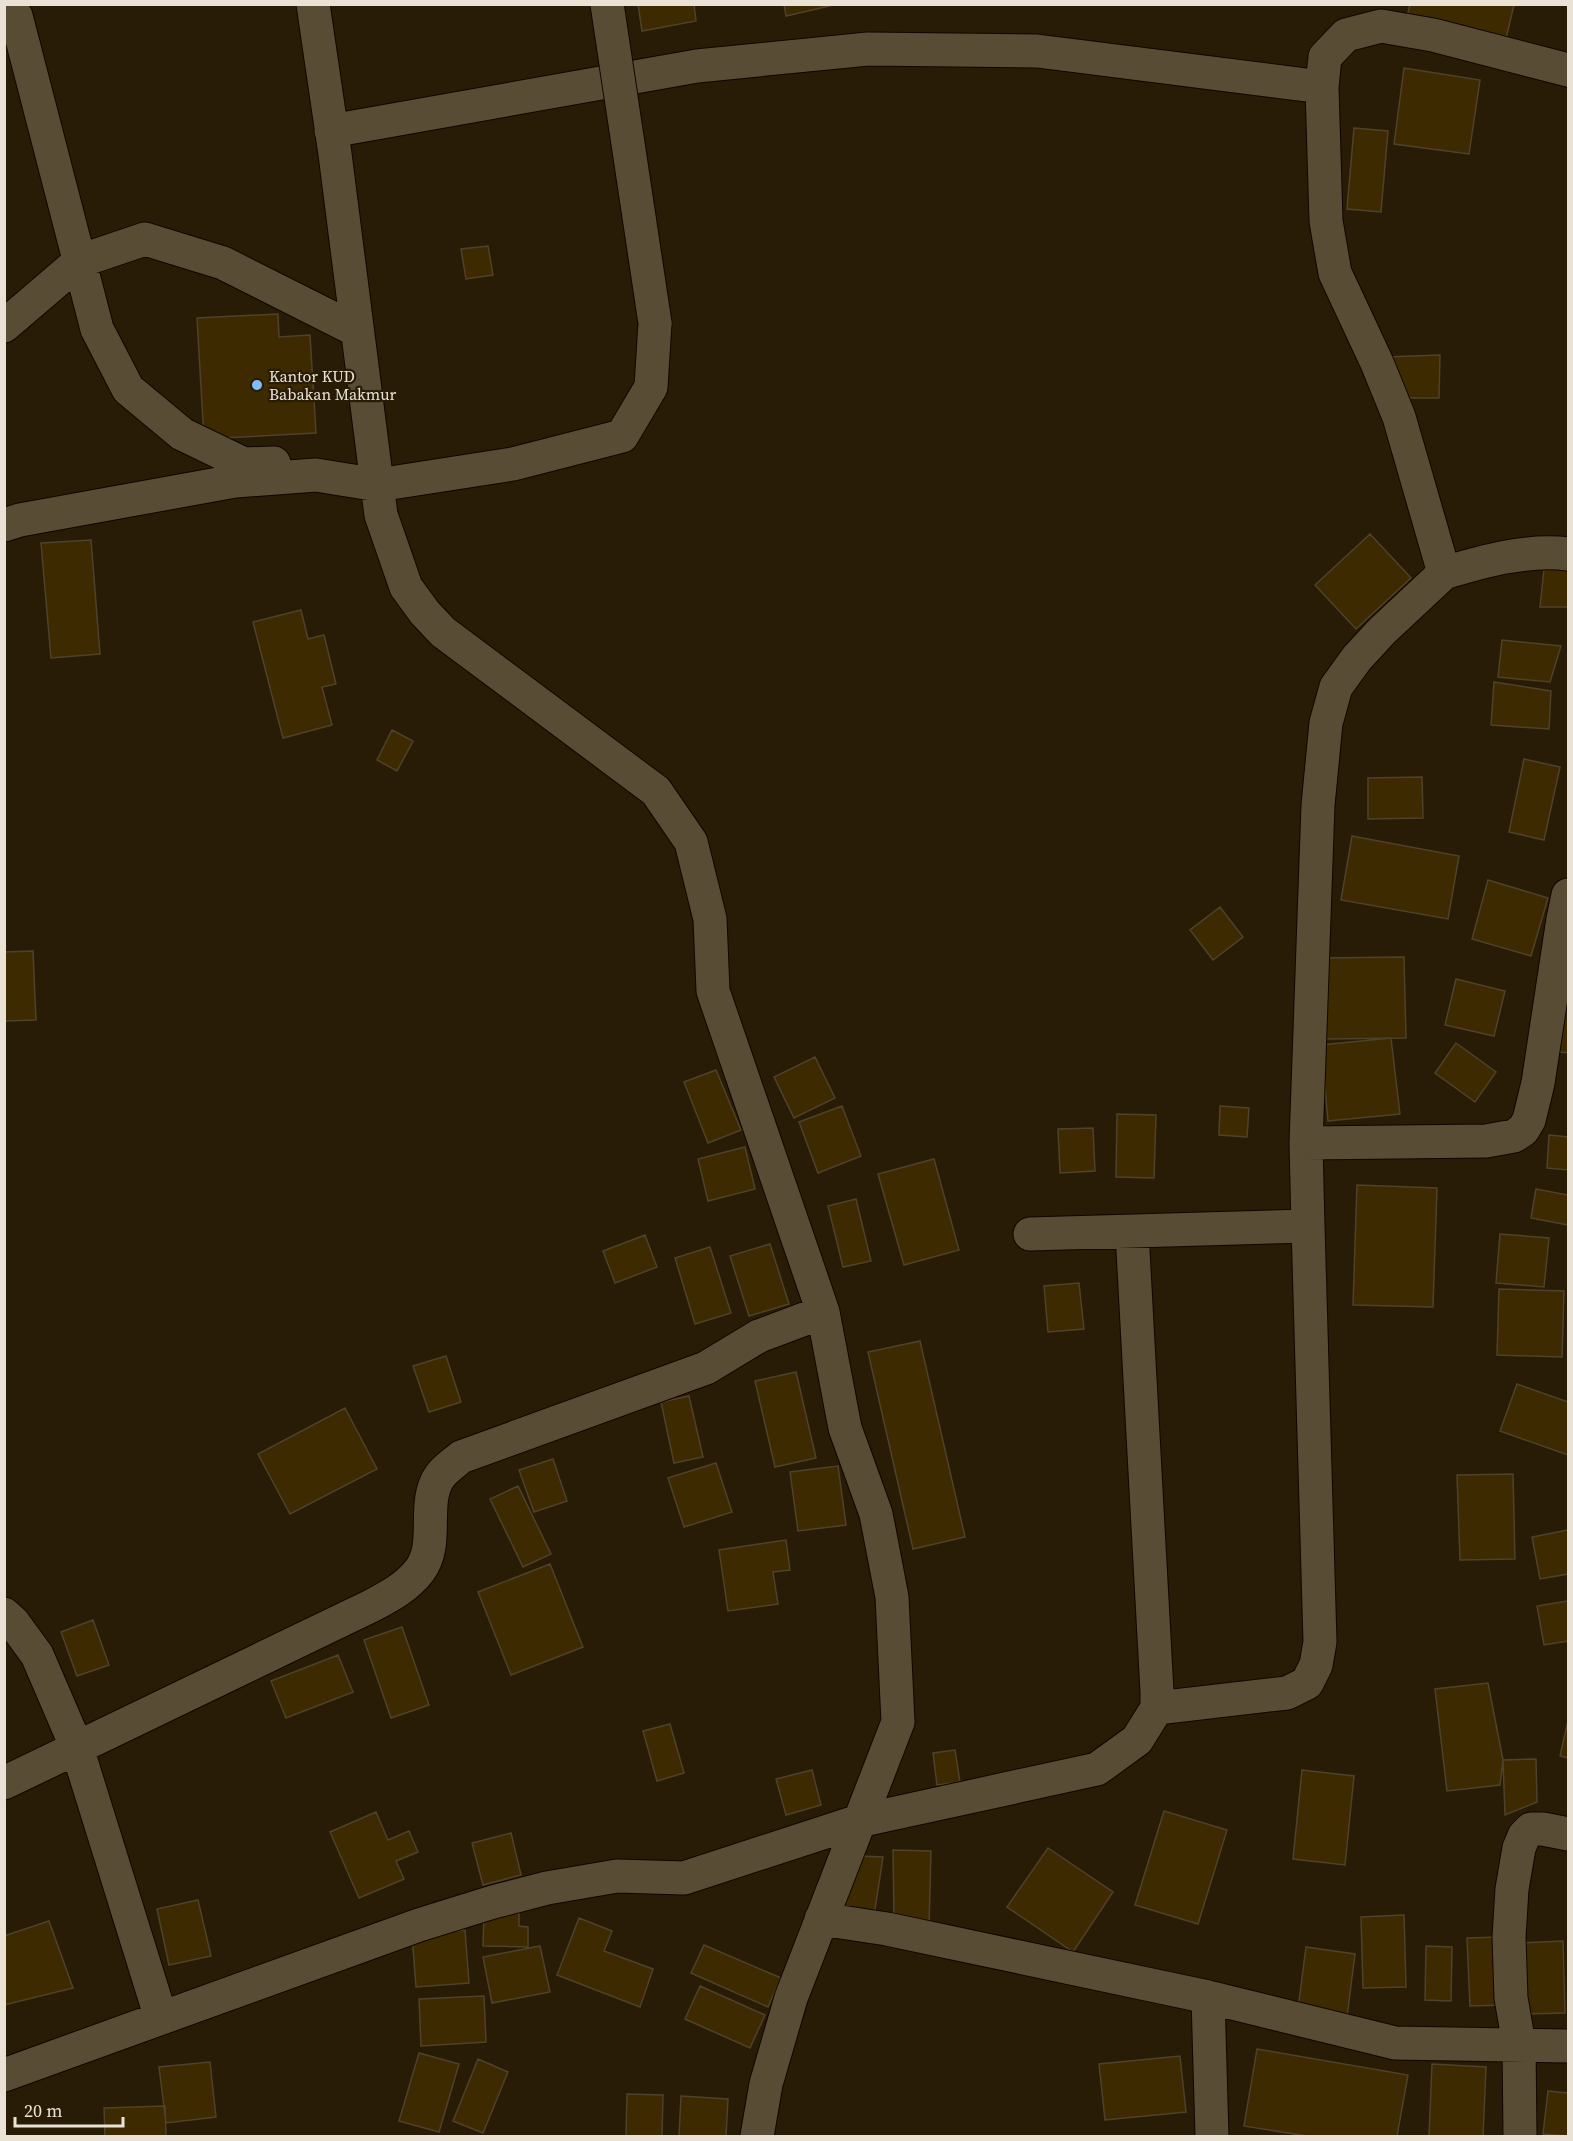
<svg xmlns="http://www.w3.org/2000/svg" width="1573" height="2141" viewBox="0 0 1573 2141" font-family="'Source Serif 4',serif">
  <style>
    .building { fill: #3e2a00; stroke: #4f422b; stroke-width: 1.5 }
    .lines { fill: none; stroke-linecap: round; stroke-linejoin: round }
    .minor-casing { stroke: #100600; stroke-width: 35 }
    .minor { stroke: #594c35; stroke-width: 33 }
    .minor-bridge-casing { stroke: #100600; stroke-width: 35; stroke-linecap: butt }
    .minor-bridge { stroke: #594c35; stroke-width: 33 }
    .poi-dot { fill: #80bdfa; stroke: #281c06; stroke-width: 2 }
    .labels { text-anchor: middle; stroke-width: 4.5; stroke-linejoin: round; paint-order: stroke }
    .poi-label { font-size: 16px; fill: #eae2d5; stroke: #281c06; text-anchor: start }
  </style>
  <rect width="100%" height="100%" fill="#281c06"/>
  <path class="building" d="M638,4H694L696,21L642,31Z
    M784,4H834V5L786,16Z
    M1410,4L1514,5L1503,51L1405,26Z
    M1404,68L1480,80L1469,154L1394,144Z
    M1354,128L1388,131L1381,212L1347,209Z
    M488,246L493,275L466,279L461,249Z
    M278,314L279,337L310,335L316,433L204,439L197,318Z
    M1440,355L1439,398H1401L1385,357Z
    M1370,534L1411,578L1356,629L1315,585Z
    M91,540L100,654L51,658L41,543Z
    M1568,567V607H1540L1544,569Z
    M301,610L308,639L324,635L336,684L322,687L332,725L283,738L253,622Z
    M1502,640L1561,646L1550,682L1498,677Z
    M1494,682L1551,691L1549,729L1491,725Z
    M392,730L413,741L397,771L377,760Z
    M1524,759L1560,767L1544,840L1509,832Z
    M1422,777L1423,818L1368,819V778Z
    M1352,836L1459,856L1448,919L1341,900Z
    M1488,880L1548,898L1531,956L1472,939Z
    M1220,907L1243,937L1213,960L1190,930Z
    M33,951L36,1020L4,1021V952Z
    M1404,957L1406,1038L1324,1039L1322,958Z
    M1456,979L1505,991L1494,1036L1445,1025Z
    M1558,1000L1568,1001V1053L1551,1051Z
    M1391,1038L1400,1114L1328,1121L1321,1045Z
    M1456,1043L1496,1072L1475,1102L1435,1073Z
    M815,1057L835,1098L794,1118L774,1077Z
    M716,1070L741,1130L708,1143L684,1082Z
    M842,1106L861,1156L818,1173L799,1122Z
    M1220,1106L1249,1108L1247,1137L1219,1135Z
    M1117,1114L1156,1115L1154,1178L1116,1177Z
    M1093,1128L1095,1171L1060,1173L1058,1129Z
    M1549,1135L1568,1137V1170L1547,1168Z
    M745,1147L755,1189L708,1201L698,1159Z
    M934,1159L959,1250L904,1265L878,1174Z
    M1357,1185L1437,1188L1433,1307L1353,1305Z
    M1536,1189L1568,1195V1225L1531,1218Z
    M856,1199L871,1261L843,1267L828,1206Z
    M1500,1234L1549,1238L1544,1287L1496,1283Z
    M645,1235L657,1267L615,1283L603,1251Z
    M770,1244L789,1304L749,1316L730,1256Z
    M710,1247L731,1313L695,1324L675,1258Z
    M1079,1283L1084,1329L1048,1332L1044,1286Z
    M1499,1289L1564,1291L1562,1357L1497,1355Z
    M920,1341L965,1537L913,1549L868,1352Z
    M446,1356L461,1402L429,1412L413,1366Z
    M796,1372L816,1458L775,1467L755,1381Z
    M1517,1384L1568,1402V1455L1500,1431Z
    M689,1396L703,1457L674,1463L661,1402Z
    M345,1408L377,1469L290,1514L258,1454Z
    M553,1459L567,1501L534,1512L519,1470Z
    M716,1463L732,1512L684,1527L668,1478Z
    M838,1466L846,1525L798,1531L790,1472Z
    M1513,1474L1515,1559L1460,1560L1457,1475Z
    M518,1486L551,1554L523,1567L490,1499Z
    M1568,1530V1574L1540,1579L1532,1537Z
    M786,1540L790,1570L773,1572L778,1604L728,1611L719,1550Z
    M550,1564L583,1647L511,1675L478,1592Z
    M1568,1601V1641L1544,1645L1537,1606Z
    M93,1620L109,1665L77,1676L61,1632Z
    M402,1627L429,1705L391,1718L364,1640Z
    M338,1655L353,1692L286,1718L271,1681Z
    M1488,1683L1503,1760L1500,1785L1447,1791L1435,1689Z
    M1568,1721V1758L1560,1756Z
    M670,1724L684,1773L657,1781L643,1731Z
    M955,1750L960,1782L937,1785L933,1753Z
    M1536,1759L1537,1802L1505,1815L1503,1760Z
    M812,1770L821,1805L786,1815L776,1779Z
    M1302,1770L1354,1776L1345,1865L1293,1859Z
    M1164,1811L1227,1830L1198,1924L1135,1905Z
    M376,1812L388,1840L409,1831L418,1852L396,1861L404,1879L359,1898L330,1832Z
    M511,1833L521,1875L483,1885L472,1843Z
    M1048,1848L1113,1892L1073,1952L1007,1907Z
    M893,1850L931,1851L929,1927L894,1923Z
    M859,1856L883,1857L874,1916H839Z
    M198,1900L211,1956L169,1965L157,1909Z
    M484,1913H519V1926L528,1927V1947L483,1946Z
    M1404,1915L1406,1987L1363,1988L1361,1917Z
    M579,1918L612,1931L604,1951L653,1969L640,2007L557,1975Z
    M49,1921L73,1988L4,2005V1936Z
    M465,1930L469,1983L416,1987L412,1935Z
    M1500,1937L1503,2005L1470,2006L1467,1938Z
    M1563,1941L1565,2013L1519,2014L1516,1943Z
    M704,1945L781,1978L768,2007L691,1973Z
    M540,1946L550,1992L492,2003L483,1957Z
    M1426,1946L1452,1947L1451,2001L1425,2000Z
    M1306,1947L1355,1954L1347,2017L1298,2009Z
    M700,1986L765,2015L750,2048L685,2019Z
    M484,1996L486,2042L421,2046L419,1999Z
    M1257,2049L1408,2075L1397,2136H1307L1244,2126Z
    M419,2053L459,2064L439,2132L399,2121Z
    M1180,2056L1186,2112L1105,2120L1099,2064Z
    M478,2059L508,2072L483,2133L453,2121Z
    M210,2062L216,2117L166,2123L159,2067Z
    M1432,2064L1486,2067L1483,2136H1429Z
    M1548,2091L1568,2093V2136L1543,2134Z
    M627,2094L663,2095L662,2136H626Z
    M681,2096L728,2099L726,2136H679Z
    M165,2106L166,2136H105L104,2108Z"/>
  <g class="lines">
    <g class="minor-casing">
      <path id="minor" d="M313,4L335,154L381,515L406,587L425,613L443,632L656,791L691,842L710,919L713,991L823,1312
        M4,8L16,16L97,329L128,389L182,434L244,464L274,463
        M331,131L697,66L868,49L1037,51L1322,87
        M4,326L80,261L145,239L223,263L356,330
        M4,525L20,520L235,481L316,475L378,485L513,464L622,436L651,387L655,323
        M1444,573C1484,561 1526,549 1568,554
        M1306,1143L1318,805L1326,723L1336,687L1357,658L1382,631L1444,573L1399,417L1377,363L1335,273L1326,221L1322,87L1325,57L1346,35L1381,26L1433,35L1568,70
        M1030,1234L1308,1226L1306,1143L1486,1141L1514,1136L1523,1130L1529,1120L1538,1083L1563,919L1568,895
        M4,1614L13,1622L37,1655L77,1748L161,2018
        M1157,1708L1287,1693L1307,1683L1316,1665L1320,1642L1308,1226
        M4,1783L371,1606C390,1596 407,1587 420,1570C440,1543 421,1503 440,1476C445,1469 454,1463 461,1457L706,1368L759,1336L823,1312L845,1428L876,1514L892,1597L898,1722L791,1998L766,2084L757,2136
        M821,1919L887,1929L1208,1997
        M4,2075L419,1925L493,1902L547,1888L617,1876L684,1878L859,1821L1097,1769L1137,1740L1157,1708V1692L1132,1232
        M1212,2136L1208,1997L1395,2043L1568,2046
        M1520,2136L1519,2044L1511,1998L1509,1937L1512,1889L1519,1848L1524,1836L1531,1829H1543L1568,1834"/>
    </g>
    <use href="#minor" class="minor"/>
    <g class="minor-bridge-casing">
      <path id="minor-bridge" d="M607,4L655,323"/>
    </g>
    <use href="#minor-bridge" class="minor-bridge"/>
  </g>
  <circle class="poi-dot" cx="257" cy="385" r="6"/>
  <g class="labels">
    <g class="poi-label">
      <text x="269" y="382">Kantor KUD<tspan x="269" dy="18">Babakan Makmur</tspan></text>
    </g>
  </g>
  <rect width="1573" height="2141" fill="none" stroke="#eae2d5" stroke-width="12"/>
  <path d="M15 2117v9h108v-9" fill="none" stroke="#eae2d5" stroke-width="3"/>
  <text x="24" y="2117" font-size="18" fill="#eae2d5" stroke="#281c06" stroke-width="4.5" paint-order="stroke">20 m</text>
</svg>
